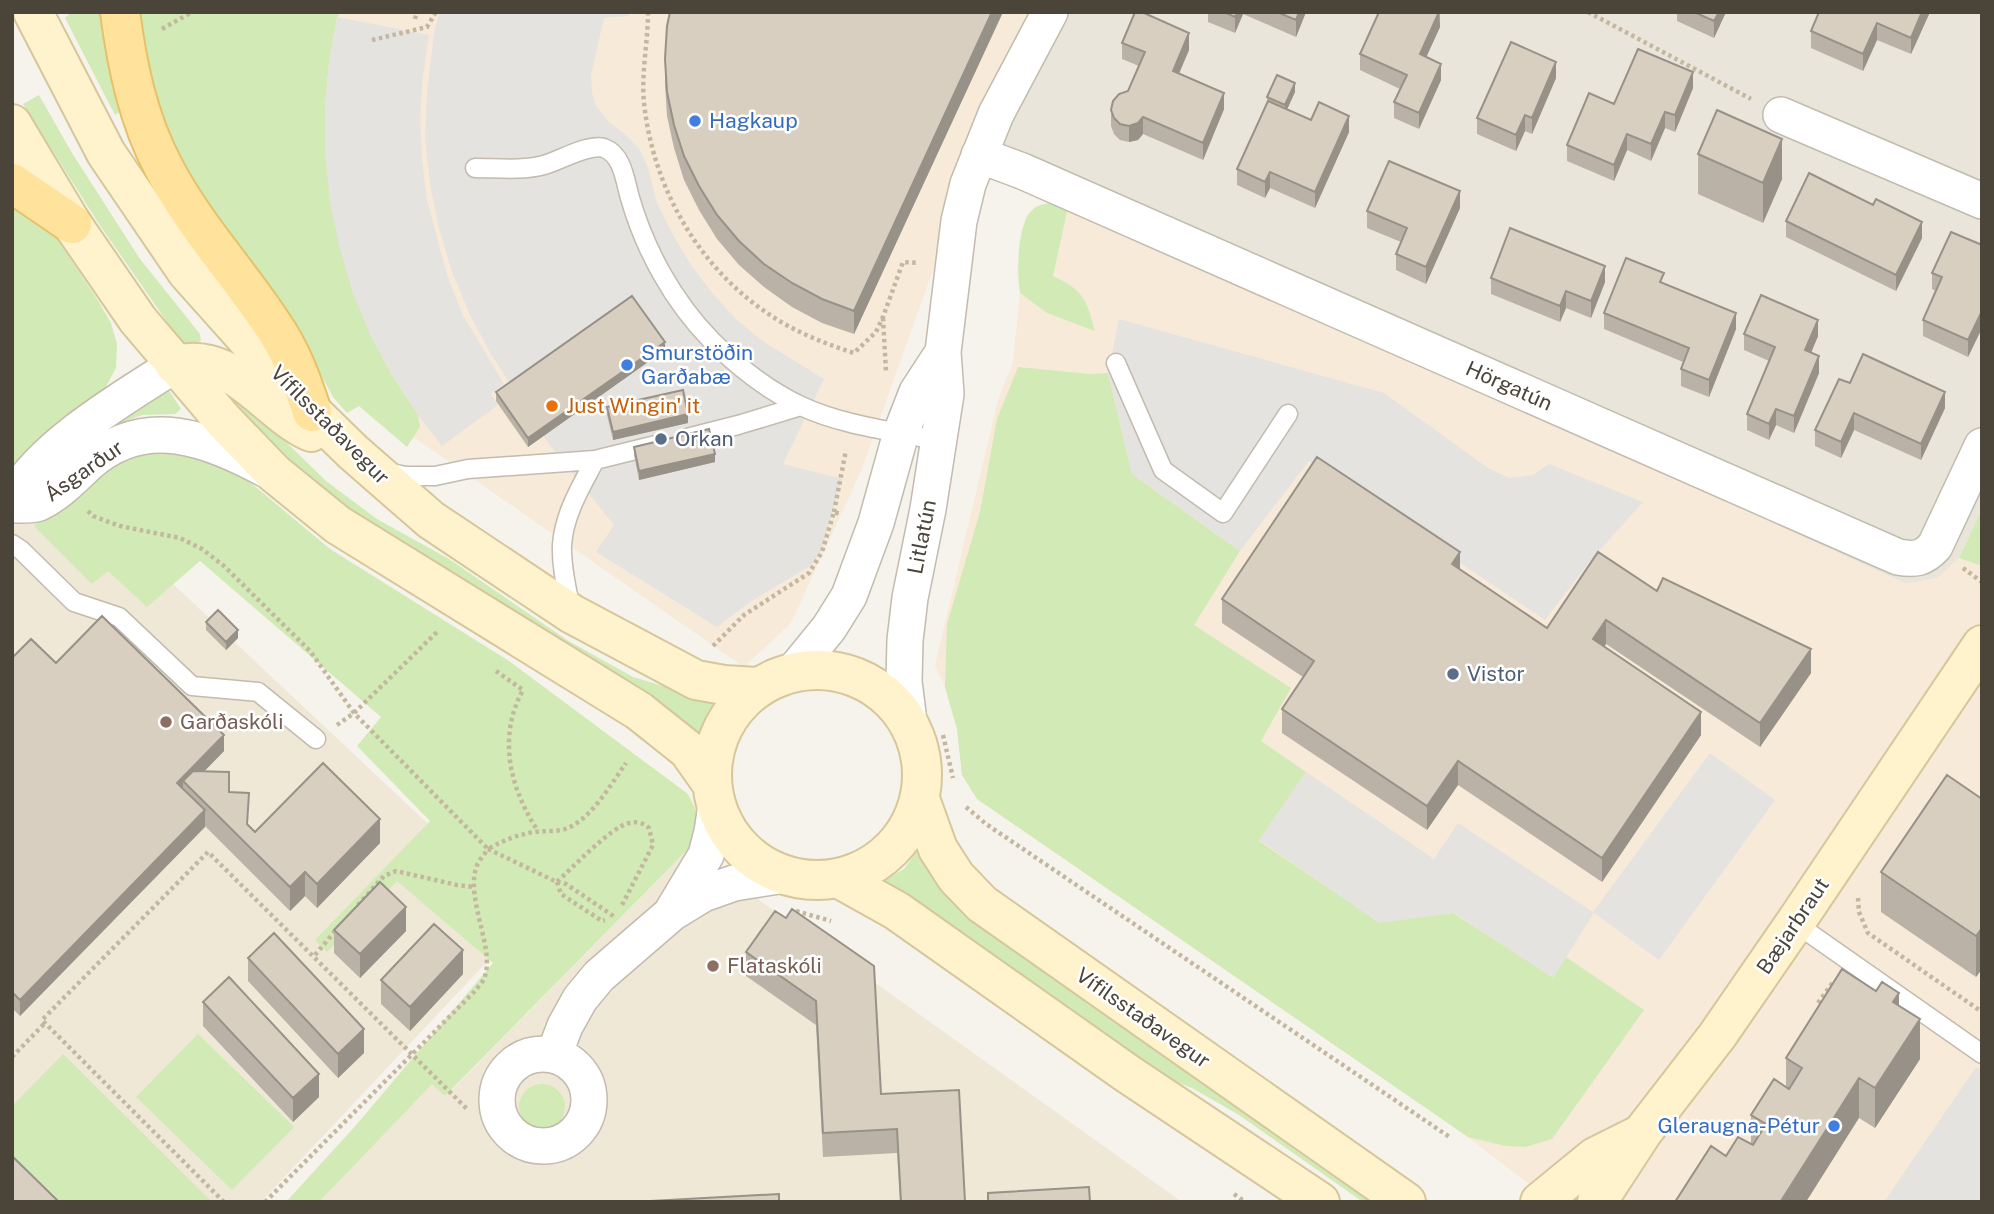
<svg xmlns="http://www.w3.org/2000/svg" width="1994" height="1214" viewBox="0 0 1994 1214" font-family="'Public Sans',sans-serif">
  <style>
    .residential { fill: #eae5da }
    .commercial { fill: #f7ead8 }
    .education { fill: #efe8d6 }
    .green { fill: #d2eab5 }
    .parking { fill: #e5e3e0 }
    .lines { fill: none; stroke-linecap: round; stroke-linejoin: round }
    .lane-casing { stroke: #c2bbae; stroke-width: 21 }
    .street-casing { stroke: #c2bbae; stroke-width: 38 }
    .secondary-casing { stroke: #d6c79b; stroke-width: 42 }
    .primary-casing { stroke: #e6c16a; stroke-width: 42 }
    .path { stroke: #c4b79f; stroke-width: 4.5; stroke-dasharray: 3.5 3.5; stroke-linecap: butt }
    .lane { stroke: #fff; stroke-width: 18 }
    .street { stroke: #fff; stroke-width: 35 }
    .secondary { stroke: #fff3cd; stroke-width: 38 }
    .primary { stroke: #ffe39c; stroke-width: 38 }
    .wall { fill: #bab2a6 }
    .shaded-wall { fill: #979187 }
    .building { fill: #d8cfc1; stroke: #979187; stroke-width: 2 }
    .shop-dot { fill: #3f7fe0; stroke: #fff; stroke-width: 2.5 }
    .food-dot { fill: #e8710a; stroke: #fff; stroke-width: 2.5 }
    .service-dot { fill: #5c6f8a; stroke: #fff; stroke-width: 2.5 }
    .education-dot { fill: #8d6e63; stroke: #fff; stroke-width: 2.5 }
    .labels { text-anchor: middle; stroke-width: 5; stroke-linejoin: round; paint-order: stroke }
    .shop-label { font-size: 21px; fill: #366cbe; stroke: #fff; text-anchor: start }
    .street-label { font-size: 21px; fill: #4b4439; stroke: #fff }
    .food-label { font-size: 21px; fill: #c56008; stroke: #fff; text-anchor: start }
    .service-label { font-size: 21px; fill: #4e5e75; stroke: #fff; text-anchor: start }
    .education-label { font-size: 21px; fill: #785e54; stroke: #fff; text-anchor: start }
  </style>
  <rect width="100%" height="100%" fill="#f6f3ec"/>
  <path class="residential" d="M1036,12H1982V509L1959,558L1938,578L1906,584L1013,176L987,118Z"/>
  <path class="commercial" d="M315,12H1035L987,118L862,469L791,623L744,667L366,404L332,315Z
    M1069,202L1906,584L1938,578L1959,558L1982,566V1202H1552L1468,1137L977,799L962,775L957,729L945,687L935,665L998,400L1013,362L1020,293L1017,270L1026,216L1037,206Z"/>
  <path class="education" d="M88,504L528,918L261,1202H22L12,1192V526Z
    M688,849L1182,1202H319L432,1083L446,1096Z"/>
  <path class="green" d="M72,12H106L126,108L115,115L65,18Z
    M135,12H340L337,17L329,62L325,108L370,334L392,375L418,415L420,427L407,447L359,406L347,413L333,397L299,334L197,199L160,129Z
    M39,95L72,153L140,259L200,334L201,341L196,343L181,342L99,224L23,104Z
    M12,200L54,234L99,302L111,323L117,344L116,368L101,396L12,472Z
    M1069,202L1053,276C1084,291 1086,298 1095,331L1047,313L1020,293C1017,272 1016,219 1036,207C1044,202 1059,203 1069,202Z
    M1018,367L1089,374L1108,373L1132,474L1240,551L1194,625L1291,688L1261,741L1306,772L1259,841L1379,922L1453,913L1553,977L1566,957L1644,1010L1552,1139L1525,1147L1506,1146L1468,1137L977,799L962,775L957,729L945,687L947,624L980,512L997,419Z
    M168,389L181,409L175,414L142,415L121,423L117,422Z
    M240,397L326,481L377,519L449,559L567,640L633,677L693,695L715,700L700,742L625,687L457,574L350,511L305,475L234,402Z
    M161,446L233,468L330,549L509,661L688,794L704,826L688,849L445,1096L432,1084L319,1202H286L357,1124L493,963L397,881L327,952L315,940L430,821L357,746L381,717L200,561L147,607L108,571L92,584L34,526L119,454Z
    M1982,509V566L1959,558Z
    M916,853L923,854L1379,1202H1363L1239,1115L1194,1089L1133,1064L888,889L883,881L904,869Z
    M198,1034L294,1127L232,1190L136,1097Z
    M63,1054L212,1202H51L12,1163V1106Z
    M519 1107a23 23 0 1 1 46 0a23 23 0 1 1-46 0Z"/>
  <path class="parking" d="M440,12H629V16L604,18L591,75L592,93L596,106L609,122L626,135L640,150L648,168L657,203L673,235L691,265L713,294L737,320L764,342L824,379L783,464L842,479L821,551L810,566L750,602L717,627L596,552L614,525L548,443L491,354L470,315L452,272L439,229L430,184L425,138L427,93L434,32Z
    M337,17L429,35L423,76L420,118L422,159L427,200L448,278L463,315L504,384L491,394L498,405L442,446L418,415L392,375L370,334L352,291L339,245L330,202L325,154V108L329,62Z
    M1119,319L1384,393L1488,468L1509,478L1533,475L1549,464L1643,502L1591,560L1545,620L1309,461L1240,551L1132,474L1108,373Z
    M1710,753L1775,800L1659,960L1594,913L1553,978L1454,913L1379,923L1259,840L1306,772L1434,859L1458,823L1593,912Z
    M1976,1067L1982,1071V1202H1884Z"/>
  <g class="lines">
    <g class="lane-casing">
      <path id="lane" d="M475,168C497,168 522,171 544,165C559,161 589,143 604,148C623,155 625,181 630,198C645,250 673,301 711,340C737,366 767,390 801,406C844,426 894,431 940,441
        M1116,363L1163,470L1223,513L1288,414
        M687,438L738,425L801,406
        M386,472L406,476H435L468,469L595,460L656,445
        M12,544L21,550L74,602L119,617L192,686L258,692L316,739
        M571,610C567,589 561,567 562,545C564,514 581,487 595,460
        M1795,923L1982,1054"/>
    </g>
    <g class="street-casing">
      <path id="street" d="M1781,115L1982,201
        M979,155L1022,171L1898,557C1915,560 1923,559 1935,546L1982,446
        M12,501C36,449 126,396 175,365
        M12,505C20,505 31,506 39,503C58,494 74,477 89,463C146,413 208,439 267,470
        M793,672L829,628L849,596L876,523L901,433L917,392L943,352
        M909,722L904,681L905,640L910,598L928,509L946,394L943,352L959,221L968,184L996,114L1050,12
        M673,910L706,855L712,832L716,805
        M497 1100a46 46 0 1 1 92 0a46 46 0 1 1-92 0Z
        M554,1055L565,1026L580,999L599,976L672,913L703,894L734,883L785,875"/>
    </g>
    <g class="secondary-casing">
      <path id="secondary" d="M33,12L106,153L187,272L312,412L353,452L431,520L572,614L696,680L724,685L757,687
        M12,124L72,224L138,320L223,420L274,473L338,525L639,711L688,750L712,784
        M175,365C233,350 265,411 311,432
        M712 775a105 105 0 1 1 210 0a105 105 0 1 1-210 0Z
        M920,799L938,849L956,877L982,904L1406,1202
        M838,878L897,911L1128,1074L1320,1202
        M1540,1202L1595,1157L1641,1134
        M1597,1202L1642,1133L1717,1036L1795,923L1982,645"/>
    </g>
    <g class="primary-casing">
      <path id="primary" d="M120,12C127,65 138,119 163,166C192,223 237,271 272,324C291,351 302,381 312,412
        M12,183L72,224"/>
    </g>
    <path class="path" d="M648,12C648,43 641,72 644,103C654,196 707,282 790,327C811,338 832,346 854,353L876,332L883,317L903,262L918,263
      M1588,12L1751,99
      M415,19L417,12
      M162,29L192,12
      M372,40L427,27L436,12
      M883,318L886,372
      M88,511L93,516L120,526L180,538L202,549L224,566L310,651L354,713L488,849C504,840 517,835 534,832C547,830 560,833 572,826C595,813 611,784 626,763
      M834,512L846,450
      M1963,568L1982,582
      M713,646L744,615L809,573L822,552L834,512L841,514
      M496,671L523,690C497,737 510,789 538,831
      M337,725L354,713L438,631
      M943,735L953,778
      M966,807L986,824L1451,1138
      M557,882L561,894L602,921L605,920
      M557,882L566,884L615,917
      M1858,898L1859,912L1868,933L1982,1012
      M358,905L384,876L396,871L457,885L474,887
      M796,911L831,921
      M315,955L336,930
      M1818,1003L1834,981
      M12,1057L45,1023
      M1234,1194L1245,1202
      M224,1202L42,1020L208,852L468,1110
      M265,1202L474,992C477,988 482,983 484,979C496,950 466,902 476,868C478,861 484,855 488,849L557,882C572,868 611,827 629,823C637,821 643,823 649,828L653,845L621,907"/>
    <use href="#lane" class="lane"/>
    <use href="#street" class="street"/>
    <use href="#secondary" class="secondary"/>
    <use href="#primary" class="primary"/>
  </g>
  <path class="wall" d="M1003,12L854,334L822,323L792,307L764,287L739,265L717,239L699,210L684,180L674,148L667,116L665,83V59Z
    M1208,12H1306L1296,37L1243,14L1235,33L1208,22Z
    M1440,12V27L1426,57L1441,80L1419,129L1394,118V102L1400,89L1360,70V54Z
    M1677,12H1726L1714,38L1677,21Z
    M1930,12L1911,54L1877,40L1863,71L1811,48V31Z
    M1122,43L1189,50L1179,74L1224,109L1203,160L1143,134L1138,140L1129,142L1120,140L1114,134L1111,126V110L1128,91L1139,66L1122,59Z
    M1556,78L1532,134L1525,131L1516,151L1477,134V118Z
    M1693,88L1675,132L1665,128L1651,161L1627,150L1614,181L1567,161V145L1614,104Z
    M1295,92L1287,109L1311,120L1349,132L1315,208L1270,188L1265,198L1237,185V169L1267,102V97Z
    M1698,154L1782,179L1763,223L1698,194Z
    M1873,205L1922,238L1896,291L1786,237V221Z
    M1460,208L1426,284L1396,270V254L1401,242L1367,228V211Z
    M1982,245V328L1968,357L1923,336V320L1936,291L1932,289V273Z
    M1491,278L1605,282L1591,318L1566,308L1560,322L1491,294Z
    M1664,283L1736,329L1709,397L1681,386V369L1683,362L1604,329V313Z
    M1744,334L1818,336L1811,353L1819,373L1794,433L1776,425L1769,440L1747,430V414L1769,361L1744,350Z
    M665,350L528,447L496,401V392Z
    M1850,383L1945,408L1921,460L1854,430L1841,458L1815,446V430Z
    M607,407L688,423L613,440L607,415Z
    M634,447L715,462L639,480L634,455Z
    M1460,569L1547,628L1657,591L1811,673L1760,747L1606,644L1604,647L1701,735L1602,882L1458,785L1427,830L1282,733V709L1303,677L1222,623V599Z
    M206,622L238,638L226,650L206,630Z
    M12,658L56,663L224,751L204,771L229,792L248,825L255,832L380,843L317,908L305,896L290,911L205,826L20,1016L12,1008Z
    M1982,799V969L1976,977L1881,912V872Z
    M775,911L881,1094L965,1202H900L897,1153L823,1157L816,1025L746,976V952Z
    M334,930L406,931L360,978L334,953Z
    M248,958L364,1053L338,1078L248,981Z
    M463,974L410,1031L381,1004V980Z
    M203,1002L319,1097L293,1122L203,1026Z
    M1899,1005L1920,1059L1875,1128L1859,1118L1726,1156L1751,1144V1115L1786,1087V1058Z"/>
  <path class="shaded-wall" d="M992,12H1003L854,334V311Z
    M1237,12H1243V14L1235,33V17Z
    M1299,12H1306L1296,37V20Z
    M1439,12L1440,27L1420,71V54Z
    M1719,12H1726L1714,38V21Z
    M1922,12H1930L1911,54V38Z
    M1877,23V40L1863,71V54Z
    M1189,33V50L1173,87V71Z
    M1556,62V78L1532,134V118Z
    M1441,64V80L1419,129V113Z
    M1693,72V88L1675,132V115Z
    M1295,83V92L1285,114V105Z
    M1224,93V109L1203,160V143Z
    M1665,112V128L1651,161V144Z
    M1525,115V131L1516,151V135Z
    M1349,116V132L1315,208V192Z
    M1143,117V134L1138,140L1129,142V126Z
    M1627,134V150L1614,181V165Z
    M1782,139V179L1763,223V183Z
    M1270,172V188L1265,198V182Z
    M1460,191V208L1426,284V267Z
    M1922,222V238L1896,291V275Z
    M1605,266V282L1591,318V301Z
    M1566,291V308L1560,322V306Z
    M1982,311V328L1968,357V340Z
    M1736,313V329L1709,397V380Z
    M1818,320V336L1805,367V350Z
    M665,342V350L528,447V438Z
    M1819,356V373L1794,433V416Z
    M1945,392V408L1921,460V444Z
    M1776,409V425L1769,440V424Z
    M1854,413V430L1841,458V442Z
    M688,414V423L613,440V432Z
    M715,454V462L639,480V471Z
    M1460,552V576L1452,564Z
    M1606,620V644L1593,663V639Z
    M238,630V638L226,650V642Z
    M1811,649V673L1760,747V723Z
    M1701,712V735L1602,882V858Z
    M224,735V751L189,787L183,781V793L177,783Z
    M1458,761V785L1427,830V806Z
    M205,810V827L20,1016V1000Z
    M380,819V843L317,908V884Z
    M305,872V896L290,911V887Z
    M406,907V931L360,978V954Z
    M1982,928V969L1976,977V936Z
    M463,950V974L410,1031V1007Z
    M1899,993V1034L1893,1002Z
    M1920,1019V1059L1875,1128V1088Z
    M364,1029V1053L338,1078V1054Z
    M319,1074V1097L293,1122V1098Z
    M1859,1078V1118L1806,1202H1781Z"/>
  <path class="building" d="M670,12H992L854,311L822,299L792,283L764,264L739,241L717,215L699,186L684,156L674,125L667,92L665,59L667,26Z
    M1135,12H1142L1189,33L1173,71L1224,93L1203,143L1143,117L1138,123L1129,126L1120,124L1114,118L1111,110L1113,101L1119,94L1128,91L1145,52L1122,43Z
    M1224,12H1237L1235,17Z
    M1277,12H1299L1296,20Z
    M1379,12H1439L1420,54L1441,64L1419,113L1394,102L1407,75L1360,54Z
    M1694,12H1719L1714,21Z
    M1819,12H1922L1911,38L1877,23L1863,54L1811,31Z
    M1511,42L1556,62L1532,118L1525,115L1516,135L1477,118Z
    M1638,49L1693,72L1675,115L1665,112L1651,144L1627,134L1614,165L1567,145L1589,93L1614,104Z
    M1277,75L1295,83L1285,105L1267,97Z
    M1268,101L1311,120L1319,102L1349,116L1315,192L1270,172L1265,182L1237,169Z
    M1717,110L1782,139L1763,183L1698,154Z
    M1389,161L1460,191L1426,267L1396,254L1407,228L1367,211Z
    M1809,173L1873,205L1876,199L1922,222L1896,275L1786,221Z
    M1510,228L1605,266L1591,301L1566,291L1560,306L1491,278Z
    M1951,232L1982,245V311L1968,340L1923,320L1942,277L1932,273Z
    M1626,258L1664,273L1660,282L1736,313L1709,380L1681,369L1689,348L1604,313Z
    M1761,295L1818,320L1805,350L1819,356L1794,416L1776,409L1769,424L1747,414L1775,347L1744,334Z
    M632,296L665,342L528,438L496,392Z
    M1863,354L1945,392L1921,444L1854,413L1841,442L1815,430L1839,379L1850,383Z
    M683,390L688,414L613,432L607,407Z
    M709,429L715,454L639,471L634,447Z
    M1317,457L1460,552L1452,564L1547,628L1598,552L1657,591L1663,578L1811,649L1760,723L1606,620L1593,639L1701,712L1602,858L1458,761L1427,806L1282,709L1314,661L1222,599Z
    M218,610L238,630L226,642L206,622Z
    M102,616L224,735L177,783L205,810L20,1000L12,992V658L31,639L56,663Z
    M323,763L380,819L317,884L305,872L290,887L183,781L193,771L229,772V792L249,793L247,824L255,832Z
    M1947,775L1982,799V928L1976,936L1881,872Z
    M380,882L406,907L360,954L334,930Z
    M792,909L874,966L881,1094L959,1090L965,1202H901L897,1129L823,1133L816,1001L746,952L775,911L786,918Z
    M434,924L463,950L410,1007L381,980Z
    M274,933L364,1029L338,1054L248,958Z
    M1842,969L1876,991L1882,982L1899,993L1893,1002L1920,1019L1875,1088L1859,1078L1781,1201L1782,1202H1675L1711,1146L1726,1156L1738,1137L1753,1145L1766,1124L1751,1115L1774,1079L1789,1089L1802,1068L1786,1058Z
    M229,977L319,1074L293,1098L203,1002Z
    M12,1156L59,1202H12Z
    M1089,1187L1090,1202H988V1193Z
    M779,1194V1202H632Z"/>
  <g class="shop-dot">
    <circle cx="695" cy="121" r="7"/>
    <circle cx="627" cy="365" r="7"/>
    <circle cx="1834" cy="1126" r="7"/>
  </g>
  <circle class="food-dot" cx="552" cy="406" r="7"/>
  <g class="service-dot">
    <circle cx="661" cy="439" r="7"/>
    <circle cx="1453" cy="674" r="7"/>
  </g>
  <g class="education-dot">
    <circle cx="166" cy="722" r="7"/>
    <circle cx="713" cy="966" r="7"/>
  </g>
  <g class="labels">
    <g class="shop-label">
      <text x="709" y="128">Hagkaup</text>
      <text x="641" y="360">Smurstöðin<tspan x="641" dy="24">Garðabæ</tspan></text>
      <text x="1820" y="1133" text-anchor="end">Gleraugna-Pétur</text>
    </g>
    <g class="street-label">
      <text transform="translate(1509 386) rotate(24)" y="7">Hörgatún</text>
      <text transform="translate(330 425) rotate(45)" y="7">Vífilsstaðavegur</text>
      <text transform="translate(84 471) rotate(-35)" y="7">Ásgarður</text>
      <text transform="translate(922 537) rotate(-79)" y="7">Litlatún</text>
      <text transform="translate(1793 926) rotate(-56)" y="7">Bæjarbraut</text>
      <text transform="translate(1143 1018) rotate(35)" y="7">Vífilsstaðavegur</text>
    </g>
    <g class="food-label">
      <text x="566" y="413">Just Wingin' it</text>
    </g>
    <g class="service-label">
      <text x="675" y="446">Orkan</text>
      <text x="1467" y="681">Vistor</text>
    </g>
    <g class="education-label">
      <text x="180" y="729">Garðaskóli</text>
      <text x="727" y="973">Flataskóli</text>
    </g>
  </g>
  <rect width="1994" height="1214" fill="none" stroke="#4b4439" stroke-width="28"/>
</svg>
